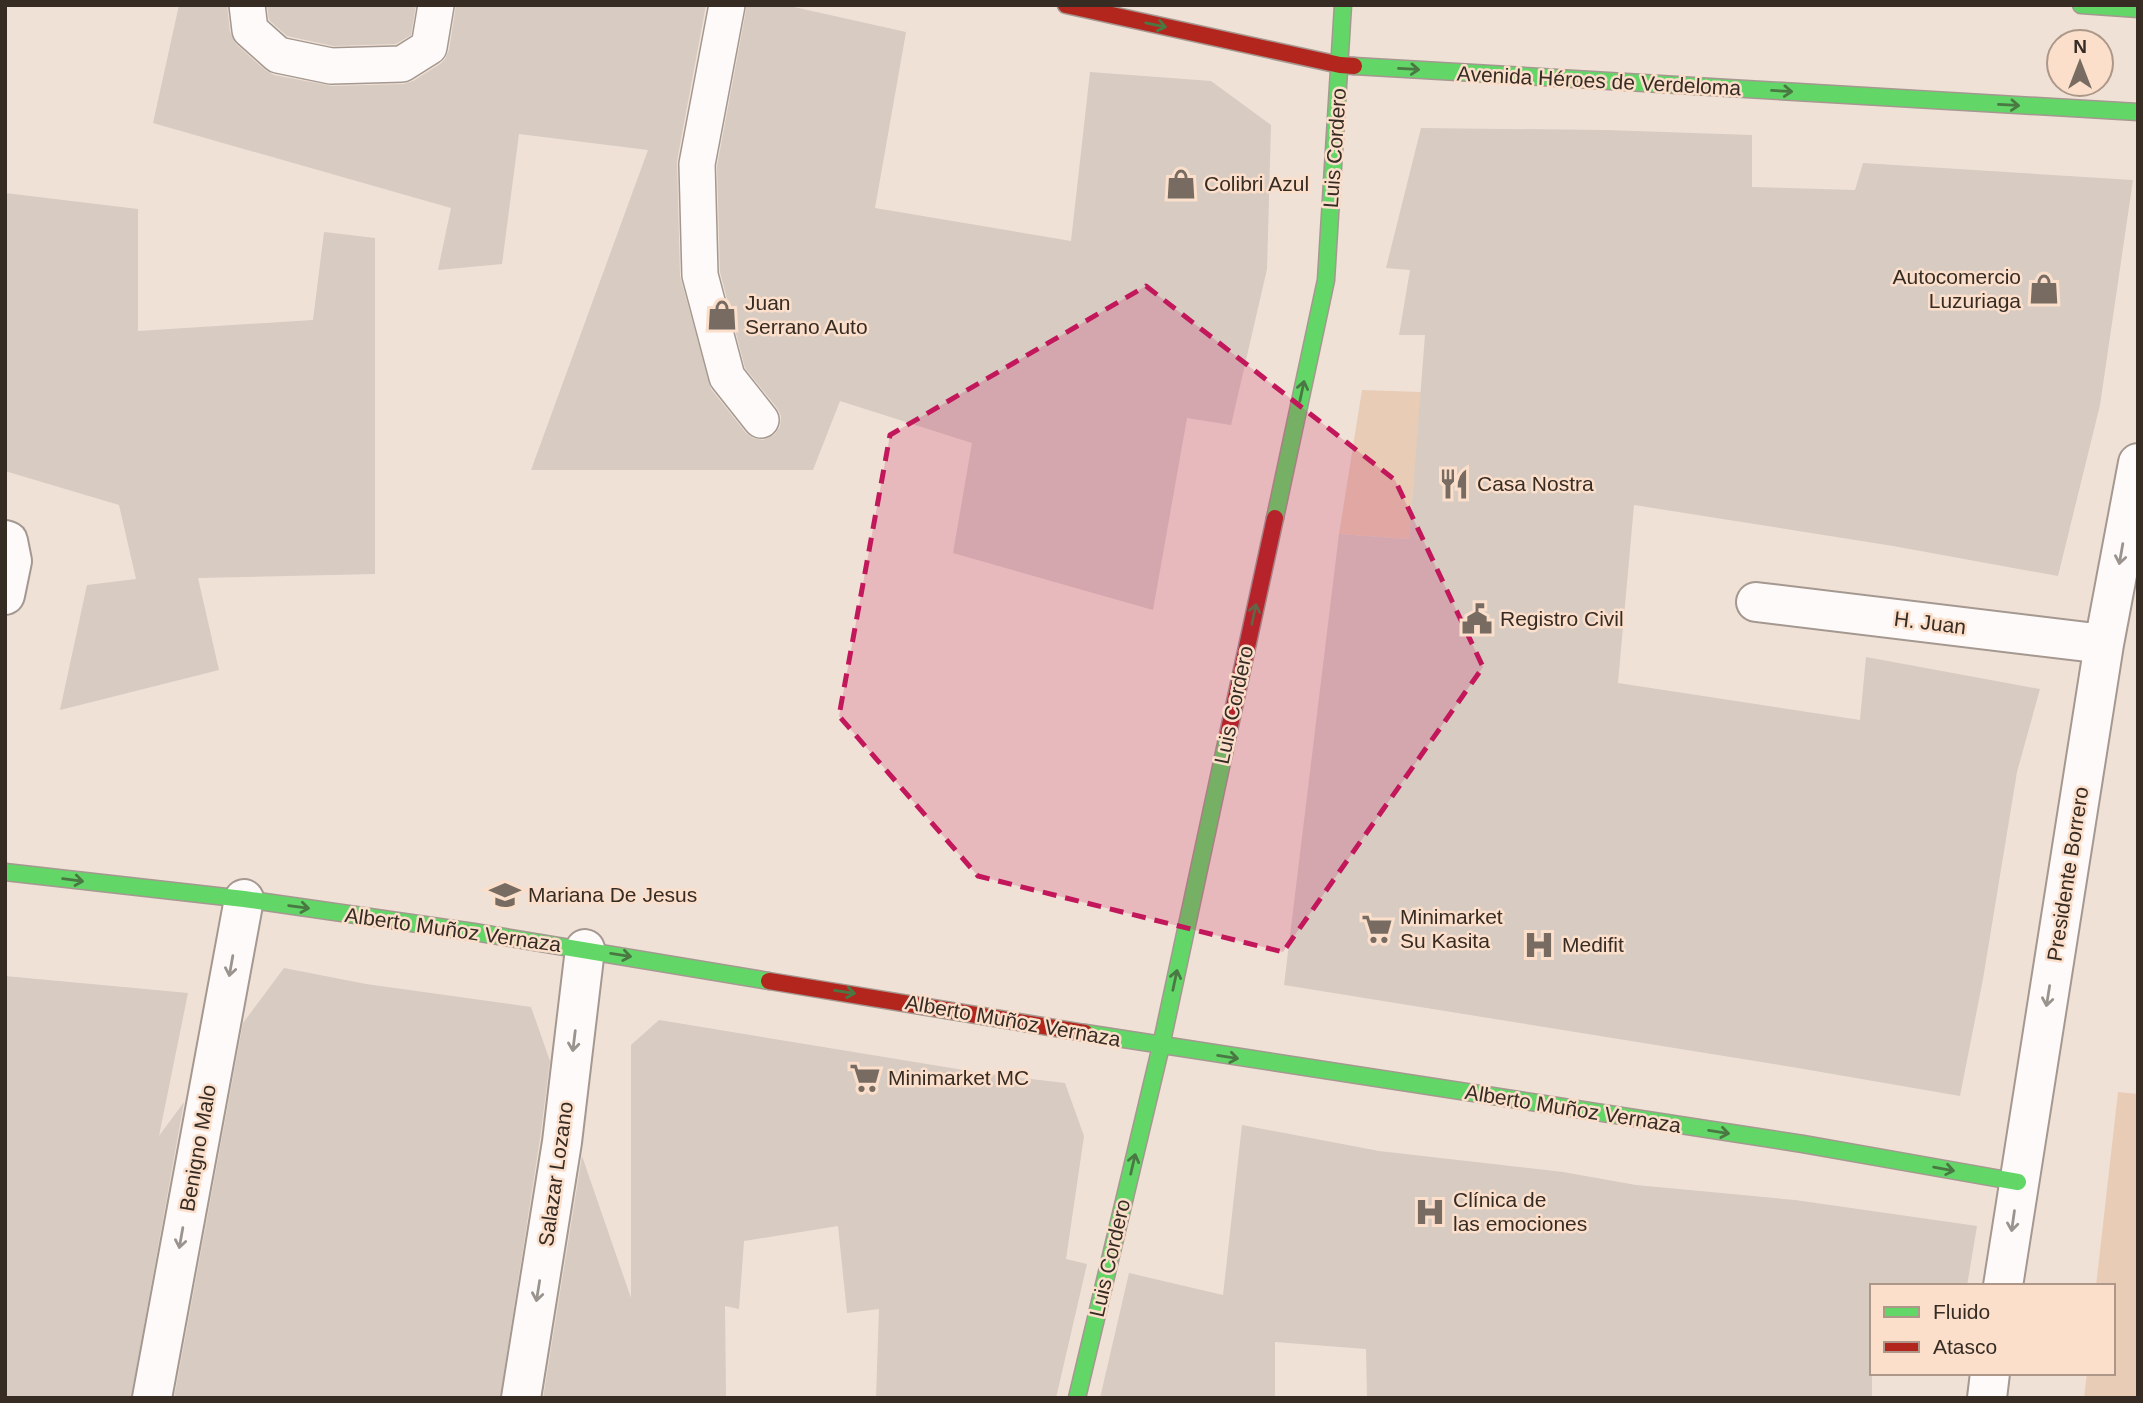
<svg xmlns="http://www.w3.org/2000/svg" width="2143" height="1403" viewBox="0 0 2143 1403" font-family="Helvetica,sans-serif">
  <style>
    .green { fill: #e9ccb6 }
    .building { fill: #d7cbc2 }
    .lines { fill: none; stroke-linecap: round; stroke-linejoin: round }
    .lane-casing { stroke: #a49890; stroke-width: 38 }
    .street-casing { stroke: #a49890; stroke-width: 42 }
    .fast-casing { stroke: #a49890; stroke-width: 19 }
    .jam-casing { stroke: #a49890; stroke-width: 19 }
    .lane { stroke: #fdfaf9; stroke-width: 35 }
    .street { stroke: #fdfaf9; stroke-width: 38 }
    .fast { stroke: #63d668; stroke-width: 16 }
    .jam { stroke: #b3261e; stroke-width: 16 }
    .oneway { stroke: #4a7843 }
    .oneway2 { stroke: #9a938e }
    .marked { fill: #c2185b; fill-opacity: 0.2; stroke: #c2185b; stroke-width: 5; stroke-dasharray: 14 9; stroke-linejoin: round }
    .labels { text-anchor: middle; stroke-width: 5; stroke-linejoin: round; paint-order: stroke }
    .street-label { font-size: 21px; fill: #362c24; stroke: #fbdfcb }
    .poi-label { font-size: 21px; fill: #362c24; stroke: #fbdfcb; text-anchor: start }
  </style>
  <rect width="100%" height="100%" fill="#f0e1d6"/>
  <path class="green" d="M1362,390L1421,392L1409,539L1339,534Z
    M2118,1092L2138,1094V1398H2084L2087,1373H2113V1286H2096Z"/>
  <path class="building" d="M179,5H227L230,32L236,44L265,70L274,75L332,86L403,84L413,81L440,64L445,59L449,50L456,5H706L677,161L680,276L711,389L746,433L753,438L763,440L774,435L780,427L781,416L777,408L745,368L720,272L717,166L747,5H785L906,32L875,208L1071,241L1090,72L1211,81L1271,125L1267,269L1231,425L1187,418L1153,610L953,553L972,443L840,401L813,470H531L648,150L519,134L502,264L438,270L451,208L153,123Z
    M267,5H416L411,35L396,44L333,46L287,36L269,20Z
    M1421,128L1606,130L1752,135V187L1855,190L1863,163L2133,180L2100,405L2058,576L1893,546L1634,505L1618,683L1860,720L1866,657L2040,689L2017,772L1983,979L1960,1096L1792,1067L1284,985L1339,534L1409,539L1425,335H1399L1410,270L1386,268Z
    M5,193L138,209V331L313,320L324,232L375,238V574L198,578L219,670L60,710L87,585L136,579L119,505L5,471Z
    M284,968L366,984L531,1007L550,1061L540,1139L500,1398H174L243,1023Z
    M5,976L188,993L159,1136L184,1102L131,1398H5Z
    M659,1020L988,1074L1065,1083L1084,1136L1066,1259L1087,1264L1056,1398H876L879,1309L847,1313L838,1226L744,1241L739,1309L725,1306L726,1398H543L582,1156L631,1298V1045Z
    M1242,1125L1379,1151L1563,1172L1636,1185L1795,1200L1977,1226L1967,1286H1872V1398H1367L1366,1349L1275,1342V1398H1100L1129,1273L1223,1295Z"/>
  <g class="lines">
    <g class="lane-casing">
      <path id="lane" d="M247,5L250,30L278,55L331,66L402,64L429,47L436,5
        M727,5L697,164L700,275L727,377L761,420"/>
    </g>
    <g class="street-casing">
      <path id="street" d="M5,540L8,541L12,561L5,595
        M1756,602L2104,644
        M2003,1286L2104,644L2138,463
        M152,1398L244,899
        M521,1398L562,1142L585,949
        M1987,1398L1990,1373"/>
    </g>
    <g class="fast-casing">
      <path id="fast" d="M2081,5L2138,9
        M1354,66L2138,112
        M1275,518L1326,280L1343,5
        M5,872L244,899L474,932L769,981
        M1085,1033L1803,1144L2018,1182
        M1077,1398L1161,1046L1227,739"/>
    </g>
    <g class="jam-casing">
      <path id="jam" d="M1066,5L1340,65L1354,66
        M1227,739L1275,518
        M769,981L1085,1033"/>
    </g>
    <use href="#lane" class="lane"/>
    <use href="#street" class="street"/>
    <use href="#fast" class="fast"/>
    <use href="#jam" class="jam"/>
  </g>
  <defs><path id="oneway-shaft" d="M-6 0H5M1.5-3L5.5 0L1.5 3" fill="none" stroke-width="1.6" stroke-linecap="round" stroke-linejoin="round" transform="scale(1.75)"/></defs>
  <g class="oneway">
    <use href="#oneway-shaft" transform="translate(1156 25) rotate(12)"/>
    <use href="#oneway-shaft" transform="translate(1409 69) rotate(3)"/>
    <use href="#oneway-shaft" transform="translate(1782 91) rotate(3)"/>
    <use href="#oneway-shaft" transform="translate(2009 105) rotate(3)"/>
    <use href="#oneway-shaft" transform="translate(1302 391) rotate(-78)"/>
    <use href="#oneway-shaft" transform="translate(1254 614) rotate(-78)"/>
    <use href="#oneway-shaft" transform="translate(73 880) rotate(7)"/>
    <use href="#oneway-shaft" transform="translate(299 907) rotate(8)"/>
    <use href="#oneway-shaft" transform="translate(621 955) rotate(9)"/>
    <use href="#oneway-shaft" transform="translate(1175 980) rotate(-78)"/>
    <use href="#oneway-shaft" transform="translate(845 992) rotate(9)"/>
    <use href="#oneway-shaft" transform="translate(1228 1057) rotate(9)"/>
    <use href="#oneway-shaft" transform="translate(1719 1132) rotate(9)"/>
    <use href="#oneway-shaft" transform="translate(1133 1164) rotate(-77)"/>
    <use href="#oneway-shaft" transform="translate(1944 1169) rotate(10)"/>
  </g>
  <g class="oneway2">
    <use href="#oneway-shaft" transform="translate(2121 554) rotate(100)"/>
    <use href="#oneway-shaft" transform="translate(231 966) rotate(100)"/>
    <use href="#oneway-shaft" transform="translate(2048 996) rotate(99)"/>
    <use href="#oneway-shaft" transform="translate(574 1041) rotate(97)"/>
    <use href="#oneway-shaft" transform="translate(2013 1221) rotate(98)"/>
    <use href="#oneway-shaft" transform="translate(181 1238) rotate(100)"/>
    <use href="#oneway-shaft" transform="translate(538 1291) rotate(99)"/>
  </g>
  <path class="marked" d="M1146,286L1395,480L1483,667L1283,952L978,876L839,716L890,435Z"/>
  <defs>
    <g id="shop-bare" transform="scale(2.415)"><path d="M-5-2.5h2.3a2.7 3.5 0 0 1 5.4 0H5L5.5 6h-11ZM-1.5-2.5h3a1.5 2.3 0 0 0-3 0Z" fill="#776b62" stroke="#fbdfcb" stroke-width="2.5" paint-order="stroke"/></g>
    <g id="restaurant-bare" transform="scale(2.415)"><path d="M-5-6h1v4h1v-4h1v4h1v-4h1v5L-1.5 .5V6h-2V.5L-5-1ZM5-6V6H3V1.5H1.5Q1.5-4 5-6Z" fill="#776b62" stroke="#fbdfcb" stroke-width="2.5" paint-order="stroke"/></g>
    <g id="civic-bare" transform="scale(2.415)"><path d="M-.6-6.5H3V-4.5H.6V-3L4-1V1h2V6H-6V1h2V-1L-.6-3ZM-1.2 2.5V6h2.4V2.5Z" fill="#776b62" stroke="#fbdfcb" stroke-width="2.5" paint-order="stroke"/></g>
    <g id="school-bare" transform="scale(2.415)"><path d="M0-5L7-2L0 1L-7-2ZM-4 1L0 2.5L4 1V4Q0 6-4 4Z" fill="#776b62" stroke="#fbdfcb" stroke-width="2.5" paint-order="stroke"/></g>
    <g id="supermarket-bare" transform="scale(2.415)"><path d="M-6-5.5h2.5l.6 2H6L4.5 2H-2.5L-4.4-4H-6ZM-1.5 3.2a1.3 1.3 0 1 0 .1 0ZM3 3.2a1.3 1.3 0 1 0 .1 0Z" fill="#776b62" stroke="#fbdfcb" stroke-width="2.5" paint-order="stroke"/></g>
    <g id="hospital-bare" transform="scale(2.415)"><path d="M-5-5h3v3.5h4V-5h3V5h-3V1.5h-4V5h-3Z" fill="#776b62" stroke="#fbdfcb" stroke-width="2.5" paint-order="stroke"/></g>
  </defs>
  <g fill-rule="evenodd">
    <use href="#shop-bare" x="1181" y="184"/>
    <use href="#shop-bare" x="2044" y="289"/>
    <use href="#shop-bare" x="722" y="315"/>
    <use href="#restaurant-bare" x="1454" y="484"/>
    <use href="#civic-bare" x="1477" y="619"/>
    <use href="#school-bare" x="505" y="895"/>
    <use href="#supermarket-bare" x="1377" y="929"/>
    <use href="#hospital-bare" x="1539" y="945"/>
    <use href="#supermarket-bare" x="865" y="1078"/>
    <use href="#hospital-bare" x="1430" y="1212"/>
  </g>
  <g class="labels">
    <g class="street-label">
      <text transform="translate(1599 81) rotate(3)" y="7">Avenida Héroes de Verdeloma</text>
      <text transform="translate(1335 148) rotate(-86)" y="7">Luis Cordero</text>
      <text transform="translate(1930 623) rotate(7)" y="7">H. Juan</text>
      <text transform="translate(1234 705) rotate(-78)" y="7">Luis Cordero</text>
      <text transform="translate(2068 874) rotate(-81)" y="7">Presidente Borrero</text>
      <text transform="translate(453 930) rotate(8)" y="7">Alberto Muñoz Vernaza</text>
      <text transform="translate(1013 1021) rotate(10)" y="7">Alberto Muñoz Vernaza</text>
      <text transform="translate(1573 1109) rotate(9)" y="7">Alberto Muñoz Vernaza</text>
      <text transform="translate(198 1148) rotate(-80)" y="7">Benigno Malo</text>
      <text transform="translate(556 1174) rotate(-82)" y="7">Salazar Lozano</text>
      <text transform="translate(1110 1258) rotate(-77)" y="7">Luis Cordero</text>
    </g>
    <g class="poi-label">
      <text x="1204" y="191">Colibri Azul</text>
      <text x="2021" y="284" text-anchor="end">Autocomercio<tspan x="2021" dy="24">Luzuriaga</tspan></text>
      <text x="745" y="310">Juan<tspan x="745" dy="24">Serrano Auto</tspan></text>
      <text x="1477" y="491">Casa Nostra</text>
      <text x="1500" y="626">Registro Civil</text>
      <text x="528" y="902">Mariana De Jesus</text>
      <text x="1400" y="924">Minimarket<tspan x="1400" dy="24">Su Kasita</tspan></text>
      <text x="1562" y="952">Medifit</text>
      <text x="888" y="1085">Minimarket MC</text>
      <text x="1453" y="1207">Clínica de<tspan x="1453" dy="24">las emociones</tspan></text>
    </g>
  </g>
  <rect width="2143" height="1403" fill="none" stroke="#362c24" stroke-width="14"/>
  <rect x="1870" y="1284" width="245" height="91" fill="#fbdfcb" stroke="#ac9788" stroke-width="2"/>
  <rect x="1884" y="1307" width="35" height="10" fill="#63d668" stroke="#ac9788" stroke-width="2"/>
  <text x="1933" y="1319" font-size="21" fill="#362c24">Fluido</text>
  <rect x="1884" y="1342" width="35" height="10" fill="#b3261e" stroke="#ac9788" stroke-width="2"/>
  <text x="1933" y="1354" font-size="21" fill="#362c24">Atasco</text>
  <g transform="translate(2080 63)"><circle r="33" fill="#fbdfcb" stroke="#ac9788" stroke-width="2"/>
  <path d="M0-5L12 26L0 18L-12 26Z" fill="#776b62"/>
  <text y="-10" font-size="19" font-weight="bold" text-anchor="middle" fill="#362c24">N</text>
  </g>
</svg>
